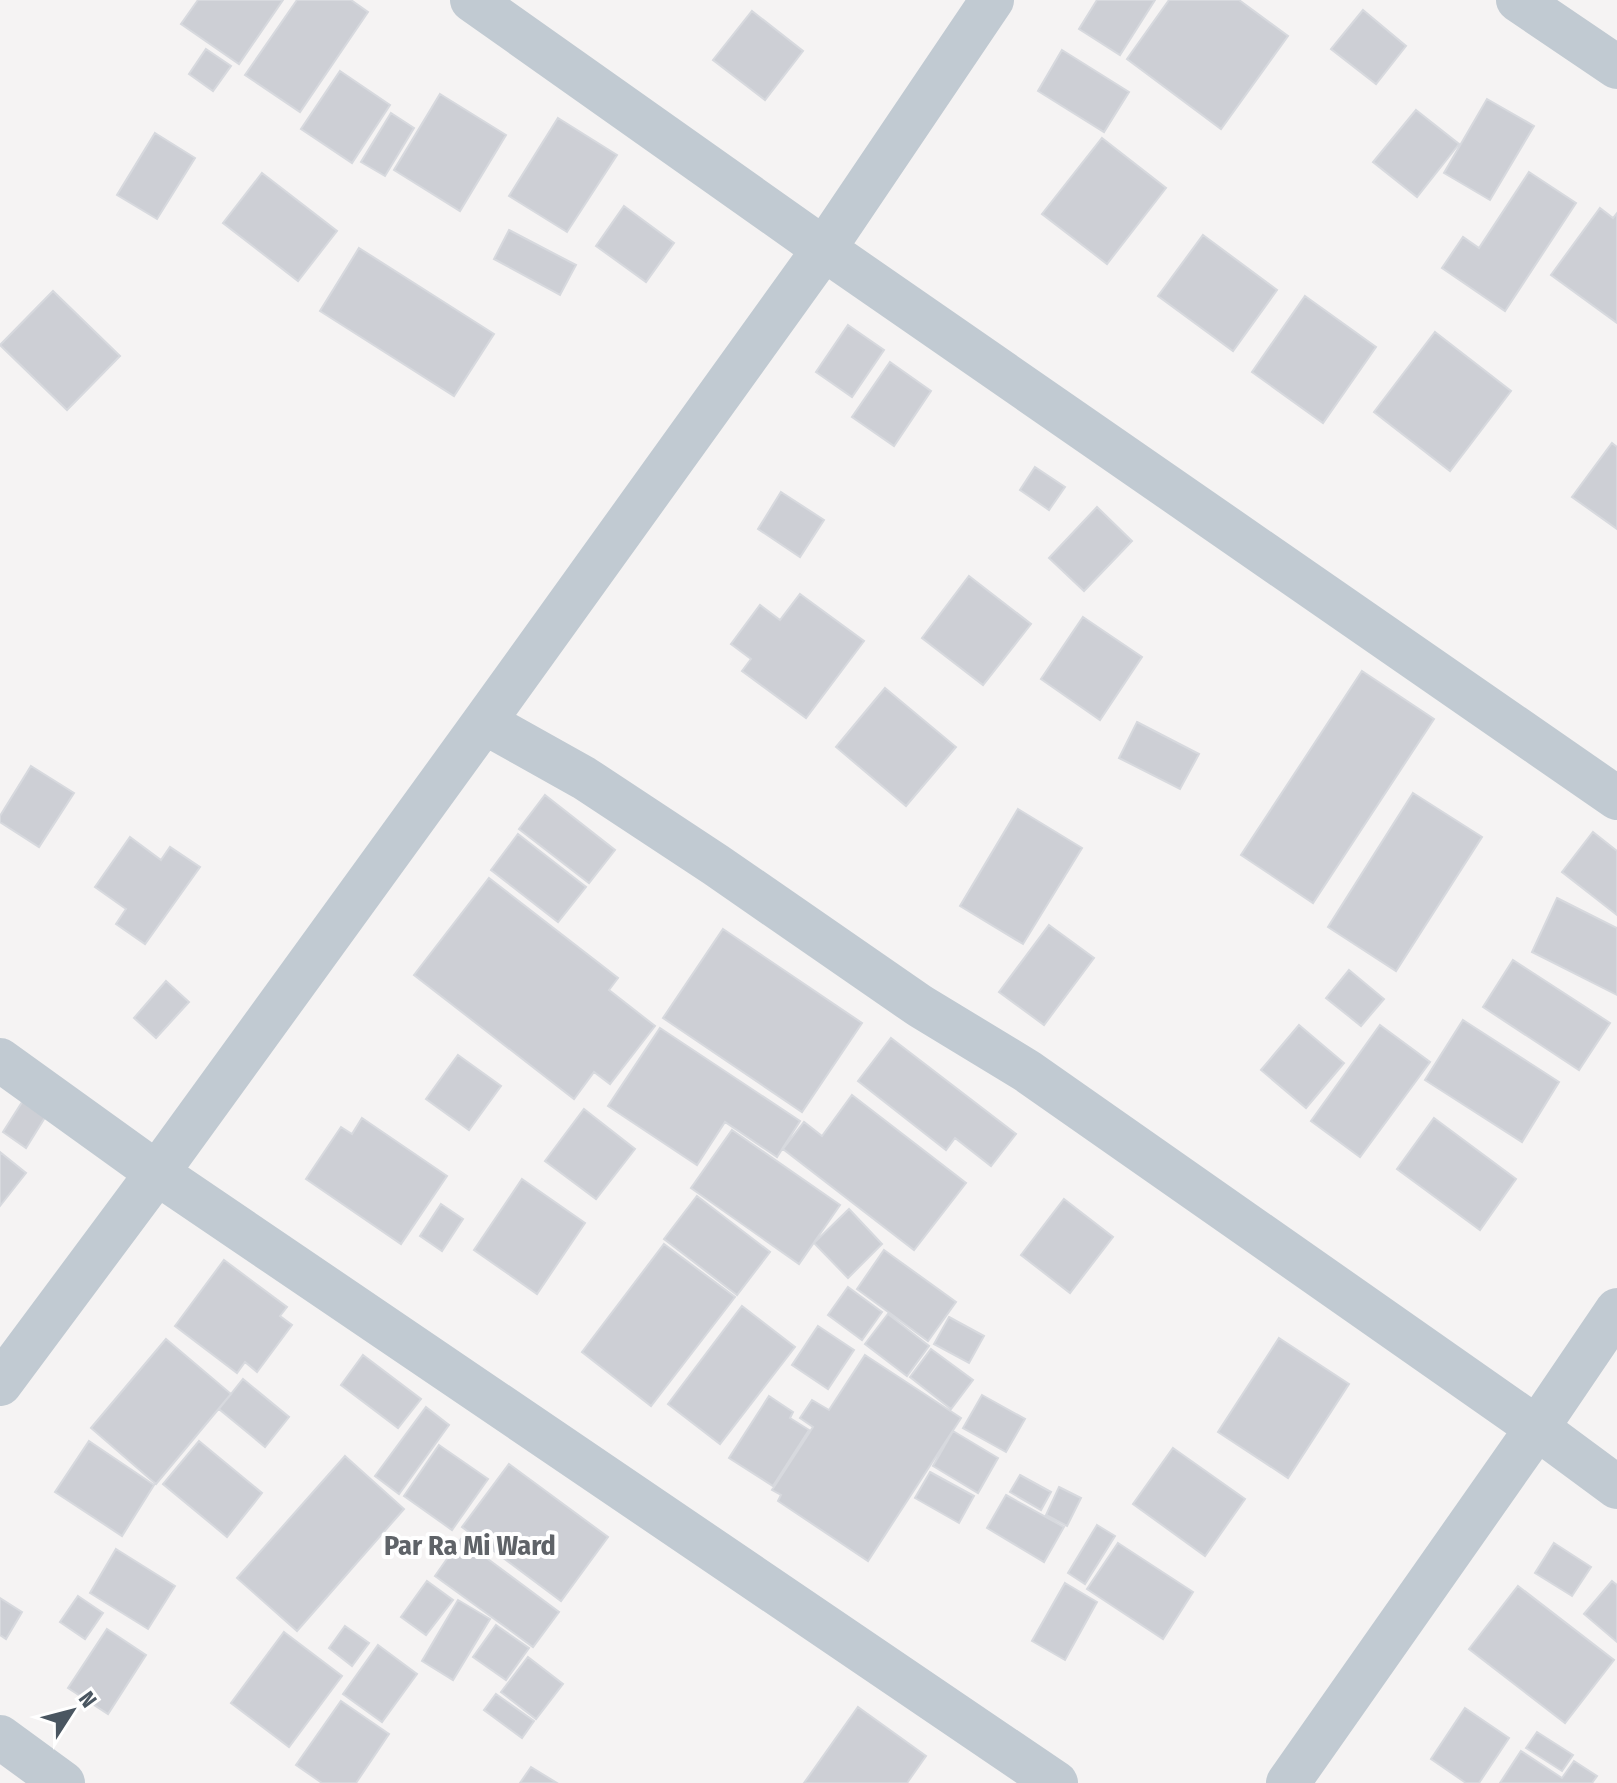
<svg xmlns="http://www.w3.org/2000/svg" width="1617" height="1783" viewBox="0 0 1617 1783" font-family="'Fira Sans Condensed',sans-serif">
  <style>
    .building { fill: #cdcfd5; stroke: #d7d9de; stroke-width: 2 }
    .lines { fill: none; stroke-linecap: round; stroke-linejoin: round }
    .minor { stroke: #c1cad2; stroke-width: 44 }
    .labels { text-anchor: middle; stroke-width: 8; stroke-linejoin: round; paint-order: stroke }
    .quarter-label { font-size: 28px; font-weight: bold; fill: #5f6368; stroke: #fff }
  </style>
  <rect width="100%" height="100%" fill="#f5f3f3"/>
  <path class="building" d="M198,0H283L239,64L181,24Z
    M297,0H351L368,12L300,112L245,75Z
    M1097,0H1155L1120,55L1079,29Z
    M1169,0H1239L1288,36L1221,129L1127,59Z
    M1363,10L1406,46L1376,84L1331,49Z
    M752,11L803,51L765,100L713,60Z
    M206,49L231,66L213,91L189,74Z
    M1062,50L1129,92L1104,132L1038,91Z
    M340,71L390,105L352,163L301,129Z
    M440,94L506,135L460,211L394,170Z
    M1487,99L1534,126L1490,200L1444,173Z
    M1416,110L1459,144L1417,197L1373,162Z
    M391,113L414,128L385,176L361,162Z
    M558,118L617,155L567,232L509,196Z
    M155,133L195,158L157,219L117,195Z
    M1102,138L1166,188L1107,264L1042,214Z
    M1529,172L1576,203L1505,311L1442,268L1463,237L1479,248Z
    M262,173L337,231L298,281L223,223Z
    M624,206L674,243L646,282L596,246Z
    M1600,208L1613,218L1617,213V323L1551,275Z
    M509,230L576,265L560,295L494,259Z
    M1203,235L1277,290L1233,351L1158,296Z
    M359,248L494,334L454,396L320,311Z
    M53,291L120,356L67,410L0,345Z
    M1305,296L1376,347L1323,423L1252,372Z
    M848,325L884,350L852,397L816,372Z
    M1435,332L1511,391L1450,471L1374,412Z
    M890,362L931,391L894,446L852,417Z
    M1612,443L1617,447V529L1572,497Z
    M1035,467L1065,487L1049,510L1020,490Z
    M781,492L824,520L800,557L758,529Z
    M1097,507L1132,541L1084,591L1049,558Z
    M969,576L1031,624L983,685L922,638Z
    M800,594L864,641L806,718L742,671L751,659L731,644L760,605L780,620Z
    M1083,617L1142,657L1100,720L1041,679Z
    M1362,671L1434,719L1313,903L1241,855Z
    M885,688L956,747L906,806L836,747Z
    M1137,722L1199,754L1180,789L1119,758Z
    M31,766L74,793L39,847L0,822V816Z
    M1413,793L1482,837L1396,971L1328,927Z
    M545,795L615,850L589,883L519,829Z
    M1018,809L1082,848L1023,944L960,906Z
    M1593,832L1617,851V915L1562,872Z
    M518,834L586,887L558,922L491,870Z
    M130,837L161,860L170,847L200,867L145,944L116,924L126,909L95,887Z
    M489,878L618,978L609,990L655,1026L610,1084L594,1072L574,1099L414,975Z
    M1557,898L1617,928V995L1532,952Z
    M1049,925L1094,958L1044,1025L999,992Z
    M723,929L862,1023L802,1112L663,1018Z
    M1513,960L1610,1023L1579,1070L1483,1007Z
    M1349,970L1384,999L1361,1026L1326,998Z
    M166,981L189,1002L156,1038L134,1018Z
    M1463,1020L1559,1082L1522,1142L1425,1080Z
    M1299,1025L1344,1063L1306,1108L1261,1070Z
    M1380,1025L1430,1062L1360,1157L1311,1121Z
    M660,1028L800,1121L777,1157L725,1122L697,1165L608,1106Z
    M891,1038L1016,1134L991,1166L955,1138L946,1150L858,1081Z
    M458,1055L501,1086L469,1130L426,1099Z
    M852,1095L966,1183L914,1250L783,1149L804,1122L822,1136Z
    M26,1096L49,1111L26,1148L3,1132Z
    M584,1109L635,1149L596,1199L545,1161Z
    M362,1118L447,1176L401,1244L306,1179L341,1127L352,1134Z
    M1434,1118L1516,1179L1480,1230L1397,1169Z
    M732,1130L840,1205L799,1264L691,1188Z
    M0,1152L26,1173L0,1206Z
    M522,1179L585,1223L537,1294L474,1250Z
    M697,1196L770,1252L737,1295L664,1239Z
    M1064,1199L1113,1237L1070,1293L1021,1255Z
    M441,1204L463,1219L442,1251L420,1236Z
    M849,1209L882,1244L848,1278L814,1243Z
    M664,1244L735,1297L651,1406L582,1352Z
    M884,1250L956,1302L928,1341L857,1289Z
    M224,1260L287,1307L280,1316L292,1325L257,1372L245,1362L237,1373L175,1326Z
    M848,1287L882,1312L862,1340L828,1315Z
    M742,1306L795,1347L720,1444L668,1404Z
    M888,1314L929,1346L907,1376L865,1344Z
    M949,1317L984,1336L969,1363L934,1344Z
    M818,1326L854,1350L828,1389L792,1365Z
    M1279,1338L1349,1384L1288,1478L1218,1432Z
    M166,1339L231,1394L156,1484L91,1428Z
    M931,1349L973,1380L951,1409L910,1377Z
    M363,1355L421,1399L398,1428L341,1385Z
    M865,1355L961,1418L868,1561L778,1501L781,1495L772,1490L813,1427L800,1418L812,1400L829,1410Z
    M243,1379L289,1417L265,1447L219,1409Z
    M982,1395L1025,1419L1006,1452L963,1428Z
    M769,1396L793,1412L790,1418L809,1430L773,1486L729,1458Z
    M426,1407L449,1425L399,1494L375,1476Z
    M953,1431L998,1458L978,1493L933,1466Z
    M89,1441L154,1485L122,1536L55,1492Z
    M199,1441L262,1493L227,1537L163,1484Z
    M439,1445L488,1479L452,1530L404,1496Z
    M1173,1448L1245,1499L1205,1556L1133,1504Z
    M345,1456L404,1509L297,1631L237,1578Z
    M509,1464L608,1537L561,1601L462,1527Z
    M930,1472L974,1496L959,1523L915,1498Z
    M1020,1475L1051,1492L1041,1510L1010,1492Z
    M1059,1487L1081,1498L1067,1526L1046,1515Z
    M1006,1495L1064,1527L1044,1562L987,1528Z
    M1097,1525L1115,1536L1085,1584L1068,1573Z
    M461,1539L559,1612L533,1647L435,1576Z
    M1118,1543L1193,1592L1163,1639L1087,1589Z
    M1554,1543L1591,1567L1572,1596L1535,1573Z
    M116,1549L175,1586L148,1629L90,1593Z
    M427,1581L453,1600L426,1635L401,1617Z
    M1612,1581L1617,1585V1642L1584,1614Z
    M1065,1583L1097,1602L1065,1660L1032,1641Z
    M1518,1586L1614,1660L1565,1723L1469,1649Z
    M78,1596L103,1613L85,1639L60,1622Z
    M0,1598L22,1612L6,1639L0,1635Z
    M458,1600L490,1619L453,1680L422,1661Z
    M496,1625L529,1648L506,1680L473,1657Z
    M345,1626L369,1643L352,1666L329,1648Z
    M107,1629L146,1655L108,1714L68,1688Z
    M284,1632L342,1676L289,1747L231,1703Z
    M378,1645L417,1674L382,1722L343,1694Z
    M528,1657L563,1684L536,1719L501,1692Z
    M496,1694L534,1721L522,1738L484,1710Z
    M341,1701L389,1734L356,1783H322L296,1765Z
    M858,1707L926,1756L907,1783H804Z
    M1465,1708L1509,1738L1479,1783H1466L1431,1759Z
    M1537,1732L1573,1755L1562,1771L1526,1748Z
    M1521,1751L1562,1778L1574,1761L1597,1776L1592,1783H1500Z
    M531,1767L557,1783H520Z"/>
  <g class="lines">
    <path class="minor" d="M472,0L824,249L1617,798
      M1518,0L1617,67
      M484,722L584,778L716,865L920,1006L1027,1071L1537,1428L1617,1487
      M0,1060L157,1173L1056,1783
      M0,1384L157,1173L484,722L824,249L992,0
      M0,1737L63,1783
      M1288,1783L1537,1428L1617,1310"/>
  </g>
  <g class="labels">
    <g class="quarter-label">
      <text x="470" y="1555">Par Ra Mi Ward</text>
    </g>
  </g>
  <g transform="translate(72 1711) rotate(54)" stroke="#ffffff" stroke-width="6" paint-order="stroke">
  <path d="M0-6L14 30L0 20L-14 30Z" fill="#4a5661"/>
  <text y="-12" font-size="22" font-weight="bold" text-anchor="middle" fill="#4a5661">N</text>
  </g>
</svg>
